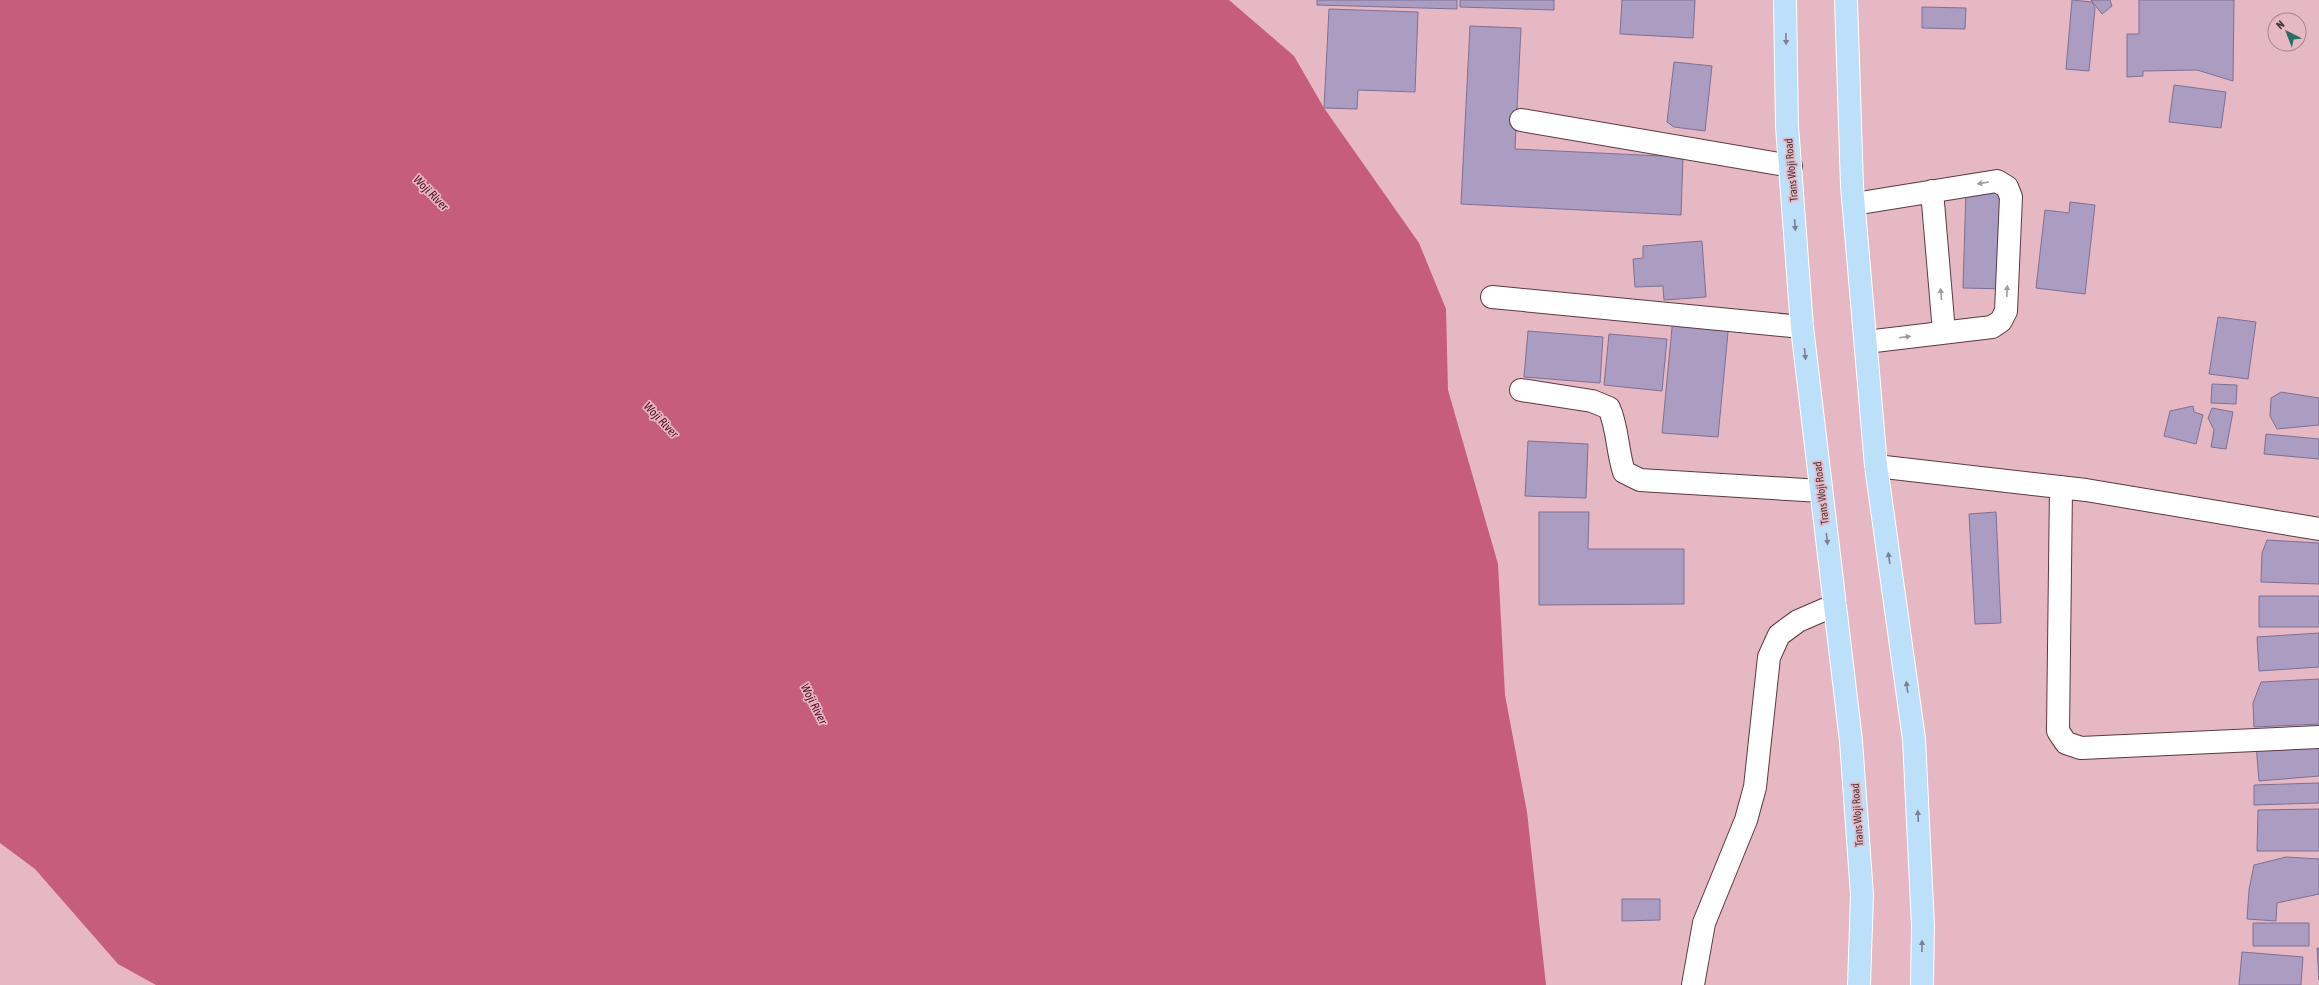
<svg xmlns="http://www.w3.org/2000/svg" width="2319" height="985" viewBox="0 0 2319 985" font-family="'Asap Condensed',sans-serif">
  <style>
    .water { fill: #c65d7d }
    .building { fill: #ab9dc2; stroke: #7e7093 }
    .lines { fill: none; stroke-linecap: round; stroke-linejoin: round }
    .minor-casing { stroke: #5d3842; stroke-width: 24 }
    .major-casing { stroke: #fff; stroke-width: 24 }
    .minor { stroke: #fff; stroke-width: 22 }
    .major { stroke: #bcdffa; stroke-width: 22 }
    .oneway { fill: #7c8190 }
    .oneway2 { fill: #a39a9c }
    .labels { text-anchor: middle; stroke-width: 3.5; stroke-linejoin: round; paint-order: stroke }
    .street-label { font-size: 11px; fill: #473439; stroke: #e6b8c3 }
    .water-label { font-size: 12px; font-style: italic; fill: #500c26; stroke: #e6b8c3 }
  </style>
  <rect width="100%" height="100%" fill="#e6b8c3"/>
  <path class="water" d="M0,0H1229L1294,56L1324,108L1419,243L1446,309L1448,390L1498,564L1505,695L1527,812L1546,985H156L118,964L35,869L0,843Z"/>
  <path class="building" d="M1317,0H1457V9L1317,5Z
    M1460,0H1554V10L1460,7Z
    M1622,0H1695L1693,38L1620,34Z
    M2072,0L2092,2L2095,8L2089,71L2066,69Z
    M2091,0H2110L2112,6L2102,14Z
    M2139,0H2234L2233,81L2197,70L2143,71V76L2127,77V34H2139Z
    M1922,7L1966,8L1965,29L1922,28Z
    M1329,9L1418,12L1415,92L1358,90L1357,109L1324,108Z
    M1470,26L1521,28L1515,149L1683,157L1681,215L1461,204Z
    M1674,62L1712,66L1705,131L1674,127L1667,122Z
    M2174,85L2226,92L2221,128L2169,122Z
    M1966,188L2010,190L2008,289L1963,288Z
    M2070,202L2095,205L2085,294L2036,288L2045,210L2069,213Z
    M1702,241L1706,297L1664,300L1663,286L1635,287L1633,259L1643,258V246Z
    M1673,317L1729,322L1718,437L1662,433Z
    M2218,317L2256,322L2248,379L2209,374Z
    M1528,331L1603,337L1600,383L1524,377Z
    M1609,334L1667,339L1662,391L1604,385Z
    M2212,384L2237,385L2236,404L2211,403Z
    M2281,392L2319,398V425L2277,429L2270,416L2271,398Z
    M2193,406L2194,412L2203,415L2196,444L2164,436L2170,411Z
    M2212,408L2233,412L2226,449L2211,447L2214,430L2208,418Z
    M2266,434L2319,439V459L2264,454Z
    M1528,441L1588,444L1586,498L1525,496Z
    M1539,512H1589L1588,549H1684V604L1539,605Z
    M1996,512L2001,623L1975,624L1969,514Z
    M2267,540L2319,543V584L2261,582L2262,553Z
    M2259,596H2319V627H2259Z
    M2319,633V667L2259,671L2257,637Z
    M2319,679V724L2254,727L2253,703L2261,682Z
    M2319,738V776L2259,781L2256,744Z
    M2319,783V803L2254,805V785Z
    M2319,809V851H2257L2258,810Z
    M2286,857L2319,859V894L2277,903L2276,921L2247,919L2249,890L2254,865Z
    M1622,899H1660V920L1622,921Z
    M2253,923H2309V946H2253Z
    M2317,948H2319V980Z
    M2242,952L2303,957L2301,985H2239Z"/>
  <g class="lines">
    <g class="minor-casing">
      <path id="minor" d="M1521,120L1791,166
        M1932,191L1944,332
        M1854,204L1997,181L2007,187L2011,197L2006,311L2001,321L1992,327L1866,342
        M1492,297L1802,327
        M1521,390L1592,401L1609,408C1618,428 1617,451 1624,472L1640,480L1821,491
        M1876,466L2086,490L2319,529
        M2061,487L2058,731L2066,743L2081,748L2319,737
        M1693,985L1704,923L1746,820L1755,787L1769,657L1779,635L1798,621L1835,605"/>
    </g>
    <g class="major-casing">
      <path id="major" d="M1785,0L1787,126L1802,327L1851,741L1862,895L1859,985
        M1846,0L1852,186L1876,466L1914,739L1923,926L1922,985"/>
    </g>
    <use href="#minor" class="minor"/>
    <use href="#major" class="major"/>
  </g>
  <defs><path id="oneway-solid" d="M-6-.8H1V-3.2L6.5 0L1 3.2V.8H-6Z"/></defs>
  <g class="oneway">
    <use href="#oneway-solid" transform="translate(1786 39) rotate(89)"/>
    <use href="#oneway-solid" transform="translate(1795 225) rotate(86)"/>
    <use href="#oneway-solid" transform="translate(1805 354) rotate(84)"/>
    <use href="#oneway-solid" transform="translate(1827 539) rotate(83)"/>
    <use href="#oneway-solid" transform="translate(1889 558) rotate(-98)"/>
    <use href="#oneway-solid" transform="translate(1907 687) rotate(-98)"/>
    <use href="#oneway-solid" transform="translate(1918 816) rotate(-93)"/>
    <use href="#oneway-solid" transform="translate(1922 946) rotate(-89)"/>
  </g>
  <g class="oneway2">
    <use href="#oneway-solid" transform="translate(1983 183) rotate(171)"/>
    <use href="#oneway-solid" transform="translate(2007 291) rotate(-88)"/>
    <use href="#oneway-solid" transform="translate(1941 294) rotate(-95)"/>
    <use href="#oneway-solid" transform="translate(1905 337) rotate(-7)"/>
  </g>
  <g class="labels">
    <g class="street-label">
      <text transform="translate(1791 170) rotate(-95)" y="4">Trans Woji Road</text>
      <text transform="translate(1821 493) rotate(-97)" y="4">Trans Woji Road</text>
      <text transform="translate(1857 815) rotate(-94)" y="4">Trans Woji Road</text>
    </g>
    <g class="water-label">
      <text transform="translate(431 193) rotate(45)" y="4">Woji River</text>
      <text transform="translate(661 420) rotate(46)" y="4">Woji River</text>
      <text transform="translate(814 704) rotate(63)" y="4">Woji River</text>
    </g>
  </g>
  <g transform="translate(2287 32) rotate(318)"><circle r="19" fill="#e6b8c3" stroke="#a6838c"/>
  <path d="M0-3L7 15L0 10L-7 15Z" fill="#286f66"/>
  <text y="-6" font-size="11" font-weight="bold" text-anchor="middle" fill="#473439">N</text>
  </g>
</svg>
